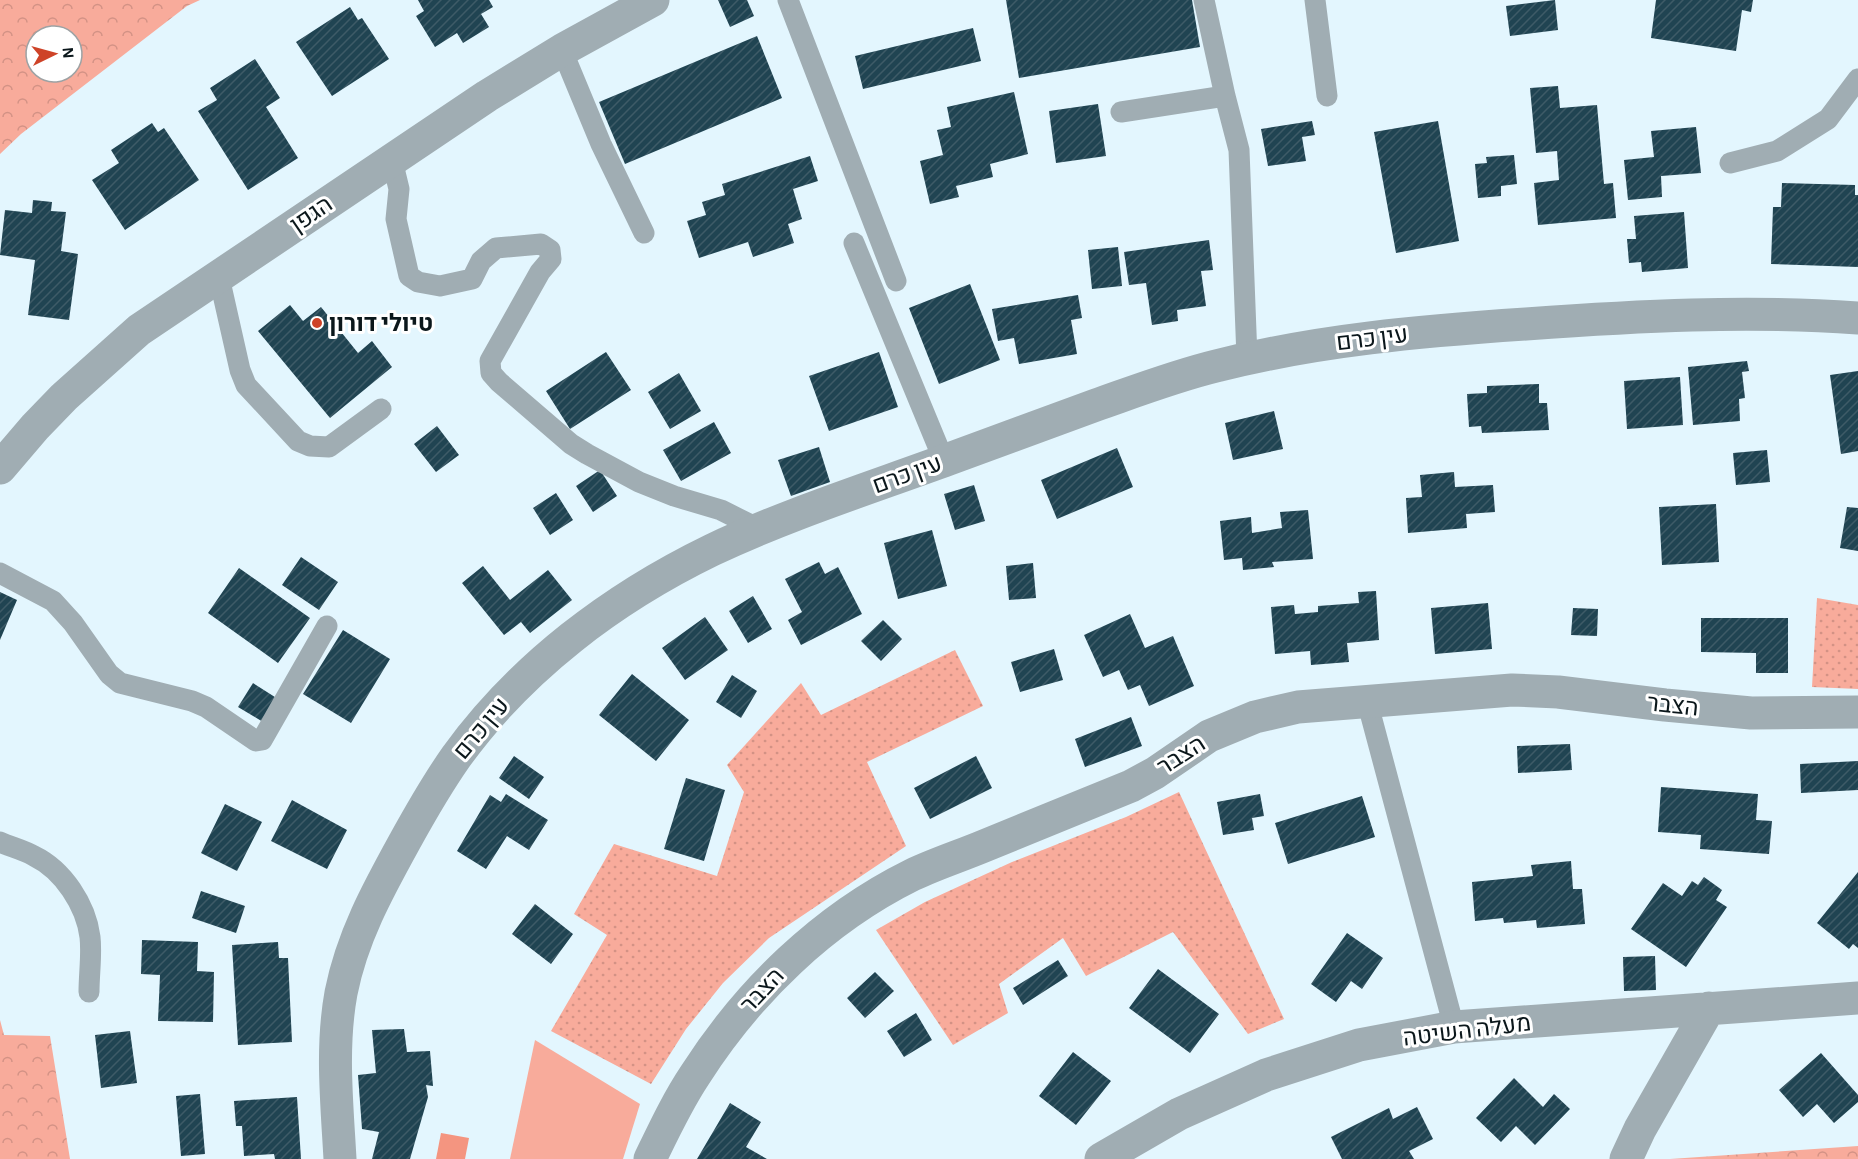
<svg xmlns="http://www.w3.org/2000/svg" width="1858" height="1159" viewBox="0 0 1858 1159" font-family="'Alegreya Sans',Heebo,sans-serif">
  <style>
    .grass { fill: url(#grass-dots) }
    .forest { fill: url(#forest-crowns); fill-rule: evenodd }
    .park { fill: #f8ab9b }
    .water { fill: #f49580 }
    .building { fill: url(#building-hatch) }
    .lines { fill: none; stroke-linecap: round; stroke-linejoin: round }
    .service { stroke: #a0adb3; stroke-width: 21 }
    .minor { stroke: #a0adb3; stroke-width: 33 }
    .poi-dot { fill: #ce4328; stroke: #fff; stroke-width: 2 }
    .labels { text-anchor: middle; stroke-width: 6; stroke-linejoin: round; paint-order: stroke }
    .street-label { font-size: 24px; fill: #0b171b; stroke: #fff }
    .poi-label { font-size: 24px; font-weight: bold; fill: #0b171b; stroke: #fff; text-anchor: start }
  </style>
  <defs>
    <pattern id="grass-dots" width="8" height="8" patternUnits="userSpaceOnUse" patternTransform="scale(1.5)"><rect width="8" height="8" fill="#f8ab9b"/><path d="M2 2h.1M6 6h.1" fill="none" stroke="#d39285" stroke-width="1.8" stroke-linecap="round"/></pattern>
    <pattern id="forest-crowns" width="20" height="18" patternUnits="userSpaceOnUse" patternTransform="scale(1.5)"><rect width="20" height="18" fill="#f8ab9b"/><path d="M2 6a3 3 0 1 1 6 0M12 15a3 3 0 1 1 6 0" fill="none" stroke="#d39285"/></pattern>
    <pattern id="building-hatch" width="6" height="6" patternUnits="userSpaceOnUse" patternTransform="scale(1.5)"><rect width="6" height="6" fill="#204452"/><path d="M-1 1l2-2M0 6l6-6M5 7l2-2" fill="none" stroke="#3e5b67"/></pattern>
  </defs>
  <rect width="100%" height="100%" fill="#e3f6fe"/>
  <path class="grass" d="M1817,598L1858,605V689L1812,687Z
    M955,650L983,706L867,762L906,846L769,938L723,983L686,1029L651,1084L551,1031L607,935L574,914L614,844L717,876L744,792L727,765L801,683L821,715Z
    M1179,792L1284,1019L1248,1034L1173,932L1086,976L1063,938L999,984L1008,1013L953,1045L876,930L925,902L1012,862L1126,817Z"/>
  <path class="forest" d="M0,0H200L187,6L21,134L0,154ZM36,36H72V72H36Z
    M0,1020L4,1035L50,1036L70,1159H0Z
    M1858,1146V1159H1670Z"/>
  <path class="park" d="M535,1040L640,1104L623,1159H510Z"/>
  <path class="water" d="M441,1133L469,1138L465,1159H436Z"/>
  <path class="building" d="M418,0H489L493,7L481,14L489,27L463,43L457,33L435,47L416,16L424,11Z
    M718,0H747L754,16L730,27Z
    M1006,0H1192L1200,47L1019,78Z
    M1555,0L1558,30L1510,36L1506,6Z
    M1656,0H1753L1751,12L1742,10L1736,51L1651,38Z
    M350,7L358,20L362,18L389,59L332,96L296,42Z
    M973,28L981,61L863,89L855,56Z
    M757,36L782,98L625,164L599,102Z
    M255,59L280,98L266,107L298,158L248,190L198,111L217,100L210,88Z
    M1558,86L1560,108L1597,105L1604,184L1613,183L1616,218L1538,225L1534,183L1559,180L1557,151L1536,153L1530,88Z
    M1014,92L1028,154L990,164L993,177L956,186L959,197L930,204L920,161L943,155L937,130L951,127L947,107Z
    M1098,104L1106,156L1056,163L1049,111Z
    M1312,121L1315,135L1302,137L1306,161L1268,166L1261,129Z
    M1438,121L1459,241L1396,253L1374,132Z
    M152,123L158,132L164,128L199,180L125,230L92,180L119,163L111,150Z
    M1696,127L1701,173L1661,176L1662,197L1628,200L1624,160L1654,157L1651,131Z
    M1514,155L1517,184L1501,186V196L1478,198L1475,164L1487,163L1486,157Z
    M810,156L818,181L793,189L802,219L788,224L794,243L753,257L748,242L699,258L687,221L706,215L702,202L725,195L722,184Z
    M1782,183L1855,185V195H1858V267L1771,264L1773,207H1781Z
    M33,200L52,202L51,211L66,212L61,251L78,254L69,320L28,315L35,260L0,255L5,210L32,213Z
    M1684,212L1688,268L1642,272L1641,262L1629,263L1627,239H1636L1634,216Z
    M1209,240L1213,270L1201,271L1206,306L1177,310L1178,321L1152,325L1146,283L1129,285L1124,252Z
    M1118,247L1122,286L1092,289L1088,250Z
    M970,284L1000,360L939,384L909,308Z
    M1078,295L1082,318L1071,320L1077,354L1019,364L1014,338L998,341L992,309Z
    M290,305L303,321L321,307L358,353L372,341L392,367L330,418L258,331Z
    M606,352L631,390L570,429L546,391Z
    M879,352L898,407L829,431L809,376Z
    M1747,361L1749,371L1742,372L1745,398L1739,399L1740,421L1693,425L1688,367Z
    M1858,371V451L1841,454L1830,375Z
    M679,373L701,411L670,429L648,392Z
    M1680,377L1683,425L1627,429L1624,381Z
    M1539,384V403H1547L1549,430L1482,433L1481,426L1469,427L1467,394L1487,393V386Z
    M1274,411L1283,449L1233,460L1225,423Z
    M714,422L731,453L681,481L663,450Z
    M437,426L459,455L436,472L414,444Z
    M819,447L830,482L791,496L778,460Z
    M1117,448L1133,487L1057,519L1041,480Z
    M1767,450L1770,482L1736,485L1733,453Z
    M600,470L617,496L593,512L576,486Z
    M1454,472L1455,487L1493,485L1495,512L1466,514L1467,528L1408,533L1406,498L1422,497L1420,475Z
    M974,485L985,521L955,530L944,494Z
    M556,493L573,520L550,535L533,508Z
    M1716,504L1719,562L1662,565L1659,507Z
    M1847,507L1858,508V551L1840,548Z
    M1308,510L1313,559L1272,562L1274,567L1243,570L1242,558L1224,560L1220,521L1251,517L1252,533L1282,528L1280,512Z
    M932,530L947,586L898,599L884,543Z
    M301,557L338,582L319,610L282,585Z
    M819,562L825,574L838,567L862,614L801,645L788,620L802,612L785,579Z
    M1033,563L1036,598L1009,600L1006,566Z
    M483,566L510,600L548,570L572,600L530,633L521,622L504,635L462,583Z
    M239,568L310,618L278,663L208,613Z
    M1376,591L1379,640L1347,643L1349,662L1311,665L1310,651L1275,654L1271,607L1294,605L1295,614L1318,612V606L1359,603L1358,592Z
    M0,592L17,600L0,640Z
    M753,596L772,629L748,643L729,611Z
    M1488,603L1492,649L1435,654L1431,608Z
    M1573,608L1598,609L1597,636L1571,635Z
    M1130,614L1145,648L1173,636L1194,686L1149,706L1140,685L1128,690L1119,670L1103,677L1084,635Z
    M705,617L728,650L685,680L662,648Z
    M1701,618H1788V673H1756V653L1701,652Z
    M883,620L902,639L881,661L861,641Z
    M343,630L390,659L351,723L303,694Z
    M1054,649L1063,680L1020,692L1011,662Z
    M632,674L689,720L656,761L599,715Z
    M732,675L757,691L741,718L716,702Z
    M253,683L278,699L263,722L238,707Z
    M1131,717L1142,746L1085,767L1075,739Z
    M1570,744L1572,770L1518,773L1517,746Z
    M514,756L544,777L529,799L499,778Z
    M976,756L992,788L930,819L914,788Z
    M1858,761V790L1801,793L1800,764Z
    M686,778L725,790L704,861L664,849Z
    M1661,787L1758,794L1756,820L1772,821L1769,854L1700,849L1701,835L1658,832Z
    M506,794L548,820L529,850L507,836L486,869L457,851L490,795L501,802Z
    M1260,794L1264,816L1252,818L1254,830L1223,835L1217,802Z
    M1362,796L1375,837L1288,864L1275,823Z
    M292,800L347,830L327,869L271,841Z
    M225,804L262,822L237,871L201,853Z
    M1571,861L1573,889H1582L1585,924L1537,928L1536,920L1504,923L1503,918L1475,921L1472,882L1533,876L1531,865Z
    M1858,872V948L1853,944L1849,949L1817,923Z
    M1704,877L1722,890L1716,900L1727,907L1686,967L1631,929L1663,883L1682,896L1692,881L1698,885Z
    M201,891L245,906L236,933L192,918Z
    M535,904L573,934L551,964L512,934Z
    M1347,933L1383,958L1362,989L1351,981L1336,1002L1311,984Z
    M142,940L198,942L197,971L214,972L213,1022L158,1021L160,975L141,974Z
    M278,942L279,958H288L292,1042L238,1045L232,945Z
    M1655,956L1656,990L1624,991L1623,957Z
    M1058,960L1068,976L1023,1005L1013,988Z
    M1158,969L1219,1014L1190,1053L1129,1008Z
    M875,972L894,991L865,1018L847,998Z
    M916,1013L932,1040L904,1057L887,1031Z
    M404,1029L407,1052L430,1051L433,1086L426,1085L428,1097L410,1159H372L379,1132L362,1129L358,1075L376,1073L372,1030Z
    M130,1031L137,1083L101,1088L95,1035Z
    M1073,1052L1111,1081L1076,1125L1039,1096Z
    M1821,1053L1858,1095V1102L1834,1123L1817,1104L1803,1117L1779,1090Z
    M1514,1078L1543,1107L1554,1094L1570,1109L1535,1145L1516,1126L1501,1142L1476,1118Z
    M200,1094L205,1154L181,1156L176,1096Z
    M297,1097L301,1159H275L274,1154L244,1156L242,1126H236L234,1101Z
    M730,1103L761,1122L746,1147L767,1159H697Z
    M1417,1107L1433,1139L1409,1151L1414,1159H1342L1331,1137L1389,1108L1393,1119Z"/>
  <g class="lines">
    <path class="service" d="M788,0L896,281
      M1204,0L1225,96L1239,150L1247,358
      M1315,0L1327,96
      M562,50L601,144L644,233
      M1121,112L1225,96
      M392,160L399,189L396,219L409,276L418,282L440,286L472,279L481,261L496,248L541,244L550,250L551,259L540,272L490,361L491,373L499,382L571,444L587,454L639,482L674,496L721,510L759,529
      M1730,163L1777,151L1828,119L1858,79
      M854,243L944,461
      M219,277L240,370L246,385L298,441L310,446L329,447L381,409
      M0,573L53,601L73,623L109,674L120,683L192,701L206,707L256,741L262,740L327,626
      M1367,701L1454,1027
      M0,842C11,847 24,850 34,856C63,870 86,905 90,937C92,954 89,974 89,992"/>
    <path class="minor" d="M0,468L35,427L64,397L139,330L487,96L562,50L653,0
      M340,1159C337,1104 331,1048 341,993C352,937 378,890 405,841C421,812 437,784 456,757C521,667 613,598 712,550C788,514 870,488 949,459C998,441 1047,423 1096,405C1136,391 1175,376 1216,366C1318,340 1422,331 1526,324C1637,316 1747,310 1858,318
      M650,1159C664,1130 677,1102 695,1075C748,992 823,919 912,875C935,864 960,856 984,846C1033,826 1082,806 1131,786L1155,773L1209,736L1255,717L1298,707L1512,690L1558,692L1665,705L1751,713L1858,712
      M1101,1159L1179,1114L1266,1075L1359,1045L1454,1027L1858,998
      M1626,1159L1640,1129L1709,1008"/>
  </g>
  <circle class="poi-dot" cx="317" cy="323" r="6"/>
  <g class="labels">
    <g class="street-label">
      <text transform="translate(311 214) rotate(-34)" y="8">הגפן</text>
      <text transform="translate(1372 338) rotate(-7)" y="8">עין כרם</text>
      <text transform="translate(907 474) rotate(-20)" y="8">עין כרם</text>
      <text transform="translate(1673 705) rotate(6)" y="8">הצבר</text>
      <text transform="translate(481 728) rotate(-50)" y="8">עין כרם</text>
      <text transform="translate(1181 755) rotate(-33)" y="8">הצבר</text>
      <text transform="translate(762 990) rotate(-47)" y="8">הצבר</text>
      <text transform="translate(1467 1030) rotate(-7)" y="8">מעלה השיטה</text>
    </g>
    <g class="poi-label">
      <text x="329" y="331">טיולי דורון</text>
    </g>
  </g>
  <g transform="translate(54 54) rotate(85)"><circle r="28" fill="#ffffff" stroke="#9da2a4" stroke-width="1.5"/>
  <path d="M0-4.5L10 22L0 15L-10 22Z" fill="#ce4328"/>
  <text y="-9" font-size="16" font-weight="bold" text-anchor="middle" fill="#0b171b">N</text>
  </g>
</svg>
